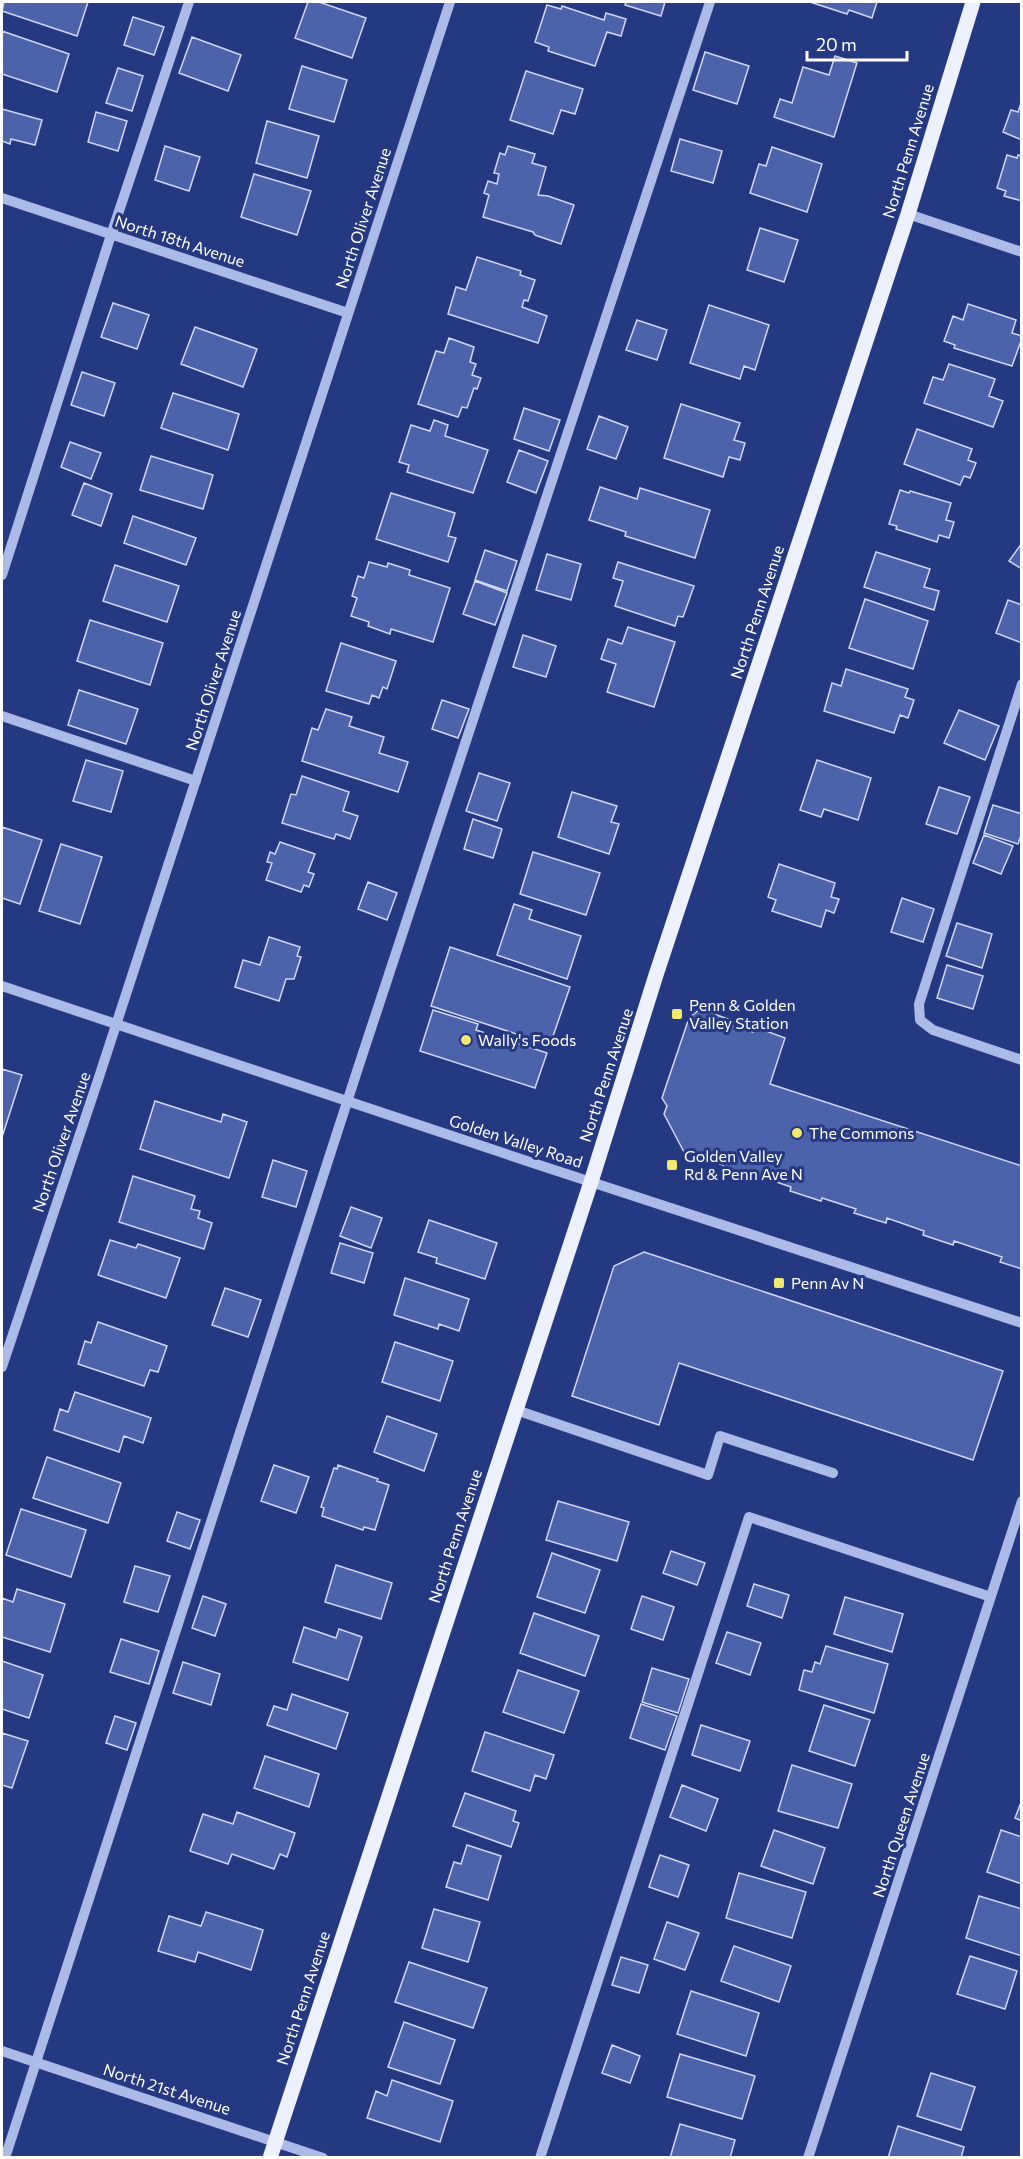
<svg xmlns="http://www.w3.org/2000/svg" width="1023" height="2159" viewBox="0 0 1023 2159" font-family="Commissioner,sans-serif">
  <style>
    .building { fill: #4c62aa; stroke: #cfd8f6; stroke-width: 1.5 }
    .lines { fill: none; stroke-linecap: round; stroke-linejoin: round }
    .minor { stroke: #abbae7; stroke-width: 10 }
    .major { stroke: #edf0fd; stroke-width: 15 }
    .poi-dot { fill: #f2e76f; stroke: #243981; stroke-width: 2 }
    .labels { text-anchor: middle; stroke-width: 6; stroke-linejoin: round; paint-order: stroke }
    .street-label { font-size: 16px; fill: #fff; stroke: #243981 }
    .poi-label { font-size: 16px; fill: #fff; stroke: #243981; text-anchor: start }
  </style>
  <rect width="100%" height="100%" fill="#243981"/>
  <path class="building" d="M4,2H88L77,36L2,11Z
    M308,2H319L366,18L352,58L295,38Z
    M626,2H665L661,16L625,5Z
    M810,2H877L872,18L849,10L847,14Z
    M547,5L561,9L562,6L604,20L606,13L626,19L621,36L607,32L595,66L548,51L549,47L535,42Z
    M133,17L164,27L154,55L124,45Z
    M2,31L69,54L57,92L2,74Z
    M192,37L241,55L228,91L179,73Z
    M705,52L749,66L737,104L693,90Z
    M835,56L857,63L834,137L774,117L780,99L792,103L803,67L829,75Z
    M302,66L347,80L334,122L289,109Z
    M118,68L143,76L132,111L106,103Z
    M526,71L583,89L575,114L561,110L553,134L510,120Z
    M1022,100V140L1003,132L1011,110L1018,112Z
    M2,109L42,120L35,145L11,139L10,144L2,141Z
    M96,112L127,121L118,151L88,142Z
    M267,121L319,136L307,178L256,163Z
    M680,139L722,151L713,183L671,171Z
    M165,146L200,157L189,191L155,180Z
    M508,146L535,154L532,163L546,167L538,195L548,196L574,205L561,244L535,235L533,232L483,217L489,195L484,193L488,181L497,184L499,174L494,173L500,153L505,155Z
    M772,147L822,164L807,212L750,193L759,164L766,166Z
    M1007,155L1017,158L1018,155L1022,156V201L1004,196L1006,191L997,188Z
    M254,174L311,191L297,235L241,217Z
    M760,228L798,240L784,282L747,270Z
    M477,257L521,271L520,275L535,280L528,301L524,300L522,307L547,316L538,343L448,314L456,287L466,290Z
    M113,303L149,315L137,349L101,337Z
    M968,304L1016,320L1012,333L1022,336V338L1012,366L954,348L955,345L944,341L953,316L963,320Z
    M709,305L769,325L755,370L744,366L740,379L690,363Z
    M637,320L667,330L657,360L626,350Z
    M195,327L257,349L243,387L181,364Z
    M449,338L474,347L470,362L476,364L472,375L481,378L477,389L474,388L467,408L462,407L458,417L418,404L436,351L444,353Z
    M949,364L995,379L989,396L1003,401L993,427L924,403L933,377L943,380Z
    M82,372L115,383L104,416L71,405Z
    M173,393L239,414L228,450L161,428Z
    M681,404L740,423L734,440L745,443L740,460L729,457L723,477L664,458Z
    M524,408L560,420L549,451L514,439Z
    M599,416L628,427L616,459L587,449Z
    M434,420L448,425L445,436L488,450L473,493L407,472L409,465L399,462L411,425L430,431Z
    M917,429L972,449L968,460L976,463L970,478L964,476L960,485L904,464Z
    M70,442L101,453L91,479L61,467Z
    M519,450L548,461L536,493L507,482Z
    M151,456L213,475L203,509L140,490Z
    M84,483L112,494L101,526L72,515Z
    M600,487L637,499L640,488L710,510L695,558L625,536L626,532L589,520Z
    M900,490L909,493L910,491L951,503L946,520L954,522L949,538L939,535L937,542L896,529L897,526L889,524Z
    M391,493L455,513L448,536L456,538L448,562L376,539Z
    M133,516L196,538L186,565L124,543Z
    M1022,543V569L1009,561Z
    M485,550L517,561L507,591L475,580Z
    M876,552L930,569L924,587L939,591L934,610L864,587Z
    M547,554L581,564L571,600L536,590Z
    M369,562L387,567L388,563L410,570L409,575L450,588L433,642L391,629L390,634L368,626L369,622L351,616L357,598L352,596L358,576L364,578Z
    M618,562L694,586L683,617L678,616L675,626L615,606L623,581L613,578Z
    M115,565L179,586L167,622L103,601Z
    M475,581L507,593L495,625L463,614Z
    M865,599L928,621L913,669L849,648Z
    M1008,600L1022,605V643L996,633Z
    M90,620L163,643L150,685L77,661Z
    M628,627L675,642L654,707L607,692L616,664L601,659L608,639L622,644Z
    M523,635L556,646L546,677L513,667Z
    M341,643L396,661L387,689L383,687L379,698L372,695L369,704L326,691Z
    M846,669L908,689L905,697L914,700L908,718L900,715L894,733L824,711L832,683L841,686Z
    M79,690L138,709L126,744L68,725Z
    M442,700L469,709L458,738L432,729Z
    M326,709L352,717L349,726L384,737L379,753L408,762L398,792L302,761L312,728L318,730Z
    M959,710L999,726L985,760L944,743Z
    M86,760L123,771L111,812L73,801Z
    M817,760L871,778L858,820L824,809L821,817L800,810Z
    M479,773L510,783L497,821L466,811Z
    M302,776L349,792L343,811L358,816L350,839L336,834L334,839L282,823L291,794L296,795Z
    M939,787L970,797L957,834L926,824Z
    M572,792L617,806L611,822L619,824L609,854L558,837Z
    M993,805L1022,814V832L1018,844L984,833Z
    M473,819L502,829L493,858L464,849Z
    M2,827L42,840L20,904L2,898Z
    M984,835L1013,846L1001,874L973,863Z
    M280,842L315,854L308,872L314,874L309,887L304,885L301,892L266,880L272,863L267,862L270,852L275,854Z
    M61,844L102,857L80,924L39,911Z
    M533,852L600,873L586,915L520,894Z
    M779,864L835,883L831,897L839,899L834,913L826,910L821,927L772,911L776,900L768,897Z
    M368,882L397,893L387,920L358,909Z
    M902,898L934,909L923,942L891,932Z
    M514,904L532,910L529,919L581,936L567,979L497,955Z
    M957,923L992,934L982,968L946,956Z
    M269,937L300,947L297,956L301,957L294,979H286L279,1001L235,987L243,960L260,965Z
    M450,947L570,987L550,1045L431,1006Z
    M947,965L983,976L973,1009L937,998Z
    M700,1009L731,1020L730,1025L753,1032L755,1027L785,1038L770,1084L1022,1166V1269L1000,1262L1002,1257L954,1241L953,1245L923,1235L924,1231L887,1218L886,1223L854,1213L856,1209L822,1198L821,1201L790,1191L791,1187L756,1175L754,1180L722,1170L723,1165L684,1152L664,1114L667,1106L662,1098L689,1018Z
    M433,1010L478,1024L476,1030L547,1053L535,1088L420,1051Z
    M2,1069L22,1075L2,1137Z
    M155,1101L221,1122L223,1114L247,1122L229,1178L140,1149Z
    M273,1160L307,1171L296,1207L262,1197Z
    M133,1176L195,1196L191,1209L200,1211L198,1218L212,1223L204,1249L119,1222Z
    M351,1207L382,1218L371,1248L340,1236Z
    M429,1220L497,1243L485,1279L436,1263L437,1258L418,1252Z
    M110,1240L136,1248L138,1244L180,1258L166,1298L98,1275Z
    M340,1243L373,1253L364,1283L331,1273Z
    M644,1252L1003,1371L973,1460L679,1363L659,1425L572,1396L614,1266Z
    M405,1278L469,1299L459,1331L439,1324L438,1329L394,1315Z
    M225,1288L261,1300L248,1337L212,1325Z
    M98,1322L167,1346L158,1372L150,1370L144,1386L78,1364L85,1341L91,1343Z
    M395,1342L453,1361L440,1401L382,1382Z
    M75,1392L151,1418L143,1443L124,1436L119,1452L54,1430L60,1409L68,1412Z
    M387,1416L437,1434L424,1471L374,1452Z
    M47,1457L121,1483L108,1523L33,1498Z
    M274,1465L309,1477L296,1513L261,1501Z
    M338,1465L378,1479L377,1481L389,1485L375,1530L364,1527L363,1530L322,1516L324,1508L321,1507L334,1468L337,1469Z
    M558,1501L629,1522L617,1561L546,1540Z
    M21,1509L86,1530L71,1577L6,1555Z
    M177,1512L200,1520L190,1549L167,1541Z
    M671,1551L705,1563L697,1585L663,1573Z
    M552,1553L600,1570L585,1613L537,1597Z
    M336,1565L392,1583L381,1619L325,1602Z
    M135,1566L170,1576L158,1612L124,1602Z
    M754,1584L789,1595L782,1618L747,1606Z
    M17,1589L65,1604L50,1652L2,1637V1598L13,1602Z
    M203,1596L226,1604L215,1636L192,1628Z
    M642,1596L674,1607L663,1640L631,1629Z
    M845,1597L903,1614L892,1652L834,1634Z
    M534,1613L599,1636L585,1676L520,1653Z
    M304,1627L336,1638L339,1629L362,1637L348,1680L293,1662Z
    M727,1632L761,1643L750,1675L716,1663Z
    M121,1639L159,1651L149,1684L110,1672Z
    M826,1646L888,1664L874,1713L799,1690L804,1670L812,1672L815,1662L820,1664Z
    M2,1661L43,1675L29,1718L2,1709Z
    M183,1662L220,1674L211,1705L173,1693Z
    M652,1668L689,1679L678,1713L642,1702Z
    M518,1670L579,1691L564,1733L503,1712Z
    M292,1694L348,1713L336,1749L267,1725L274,1706L287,1710Z
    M641,1704L677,1716L665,1750L630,1738Z
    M824,1705L870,1720L855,1766L809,1751Z
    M115,1716L136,1723L127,1750L106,1743Z
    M701,1725L750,1741L740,1771L692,1755Z
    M485,1732L554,1755L546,1779L535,1775L530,1791L472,1771Z
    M2,1733L28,1741L12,1788L2,1785Z
    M265,1756L319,1774L309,1807L254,1788Z
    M792,1765L852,1784L838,1828L778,1811Z
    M682,1785L718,1799L706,1831L670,1817Z
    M465,1793L516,1811L513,1821L519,1823L511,1847L453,1826Z
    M1022,1800V1821L1015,1818Z
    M237,1812L295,1833L287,1857L280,1854L274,1869L232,1854L228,1864L190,1851L203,1814L233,1824Z
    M774,1830L825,1848L813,1884L761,1866Z
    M1001,1830L1022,1837V1884L987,1872Z
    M467,1845L501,1856L488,1900L446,1887L454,1862L461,1864Z
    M660,1855L689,1865L678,1897L649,1887Z
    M739,1873L806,1892L792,1938L726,1918Z
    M979,1896L1022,1909V1956L966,1938Z
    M434,1909L480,1922L468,1962L422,1948Z
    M206,1912L263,1930L251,1970L198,1952L195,1962L158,1951L169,1916L201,1926Z
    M667,1922L699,1933L685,1970L654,1959Z
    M734,1946L791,1966L779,2002L721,1981Z
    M970,1956L1017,1971L1005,2009L957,1994Z
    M621,1957L648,1965L639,1993L612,1985Z
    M409,1962L487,1988L473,2028L395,2002Z
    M691,1991L759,2013L746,2056L677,2034Z
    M404,2022L455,2040L440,2084L388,2067Z
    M612,2045L640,2056L630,2083L602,2073Z
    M680,2054L755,2076L742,2119L667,2097Z
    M931,2073L975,2087L961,2130L917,2116Z
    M392,2080L453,2101L440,2142L367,2118L376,2091L387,2096Z
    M680,2124L735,2140L730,2158H670Z
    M898,2126L964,2147L961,2158H888Z"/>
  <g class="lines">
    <path class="minor" d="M2,198L348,313
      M908,214L1022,252
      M2,575L111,235L189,2
      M1022,684L919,1004L920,1020L933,1030L1022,1060
      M2,716L196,781
      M2,986L539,1165L1022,1323
      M2,1367L99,1077L450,2
      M516,1410L708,1475L720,1436L833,1473
      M2,2051L323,2158
      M5,2158L360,1062L710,2
      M540,2158L749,1517L991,1597
      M808,2158L1022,1501"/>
    <path class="major" d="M270,2158L591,1182L656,975L908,214L973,2"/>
  </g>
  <g class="poi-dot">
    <rect x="671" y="1008" width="12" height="12" rx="3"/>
    <circle cx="466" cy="1040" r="6"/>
    <circle cx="797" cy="1133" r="6"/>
    <rect x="666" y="1159" width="12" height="12" rx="3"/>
    <rect x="773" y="1277" width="12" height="12" rx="3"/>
  </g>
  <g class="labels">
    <g class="street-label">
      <text transform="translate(908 151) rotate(-73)" y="6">North Penn Avenue</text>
      <text transform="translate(363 218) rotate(-72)" y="6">North Oliver Avenue</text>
      <text transform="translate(180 241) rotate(18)" y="6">North 18th Avenue</text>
      <text transform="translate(757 612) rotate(-72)" y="6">North Penn Avenue</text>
      <text transform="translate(213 680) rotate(-72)" y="6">North Oliver Avenue</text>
      <text transform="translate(606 1075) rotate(-72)" y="6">North Penn Avenue</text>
      <text transform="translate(516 1141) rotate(18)" y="6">Golden Valley Road</text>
      <text transform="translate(61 1142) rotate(-71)" y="6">North Oliver Avenue</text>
      <text transform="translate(455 1536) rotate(-72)" y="6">North Penn Avenue</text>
      <text transform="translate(901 1825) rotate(-72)" y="6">North Queen Avenue</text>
      <text transform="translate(303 1998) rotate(-72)" y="6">North Penn Avenue</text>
      <text transform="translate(167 2089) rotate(18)" y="6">North 21st Avenue</text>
    </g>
    <g class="poi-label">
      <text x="689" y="1011">Penn &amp; Golden<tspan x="689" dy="18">Valley Station</tspan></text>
      <text x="478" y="1046">Wally's Foods</text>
      <text x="809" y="1139">The Commons</text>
      <text x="684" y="1162">Golden Valley<tspan x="684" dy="18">Rd &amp; Penn Ave N</tspan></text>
      <text x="791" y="1289">Penn Av N</text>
    </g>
  </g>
  <rect width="1023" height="2159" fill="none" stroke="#ffffff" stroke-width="6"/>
  <path d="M807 51v9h100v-9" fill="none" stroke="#ffffff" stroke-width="3"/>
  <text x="816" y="51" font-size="18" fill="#ffffff" stroke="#243981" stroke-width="4.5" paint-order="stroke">20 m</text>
</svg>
